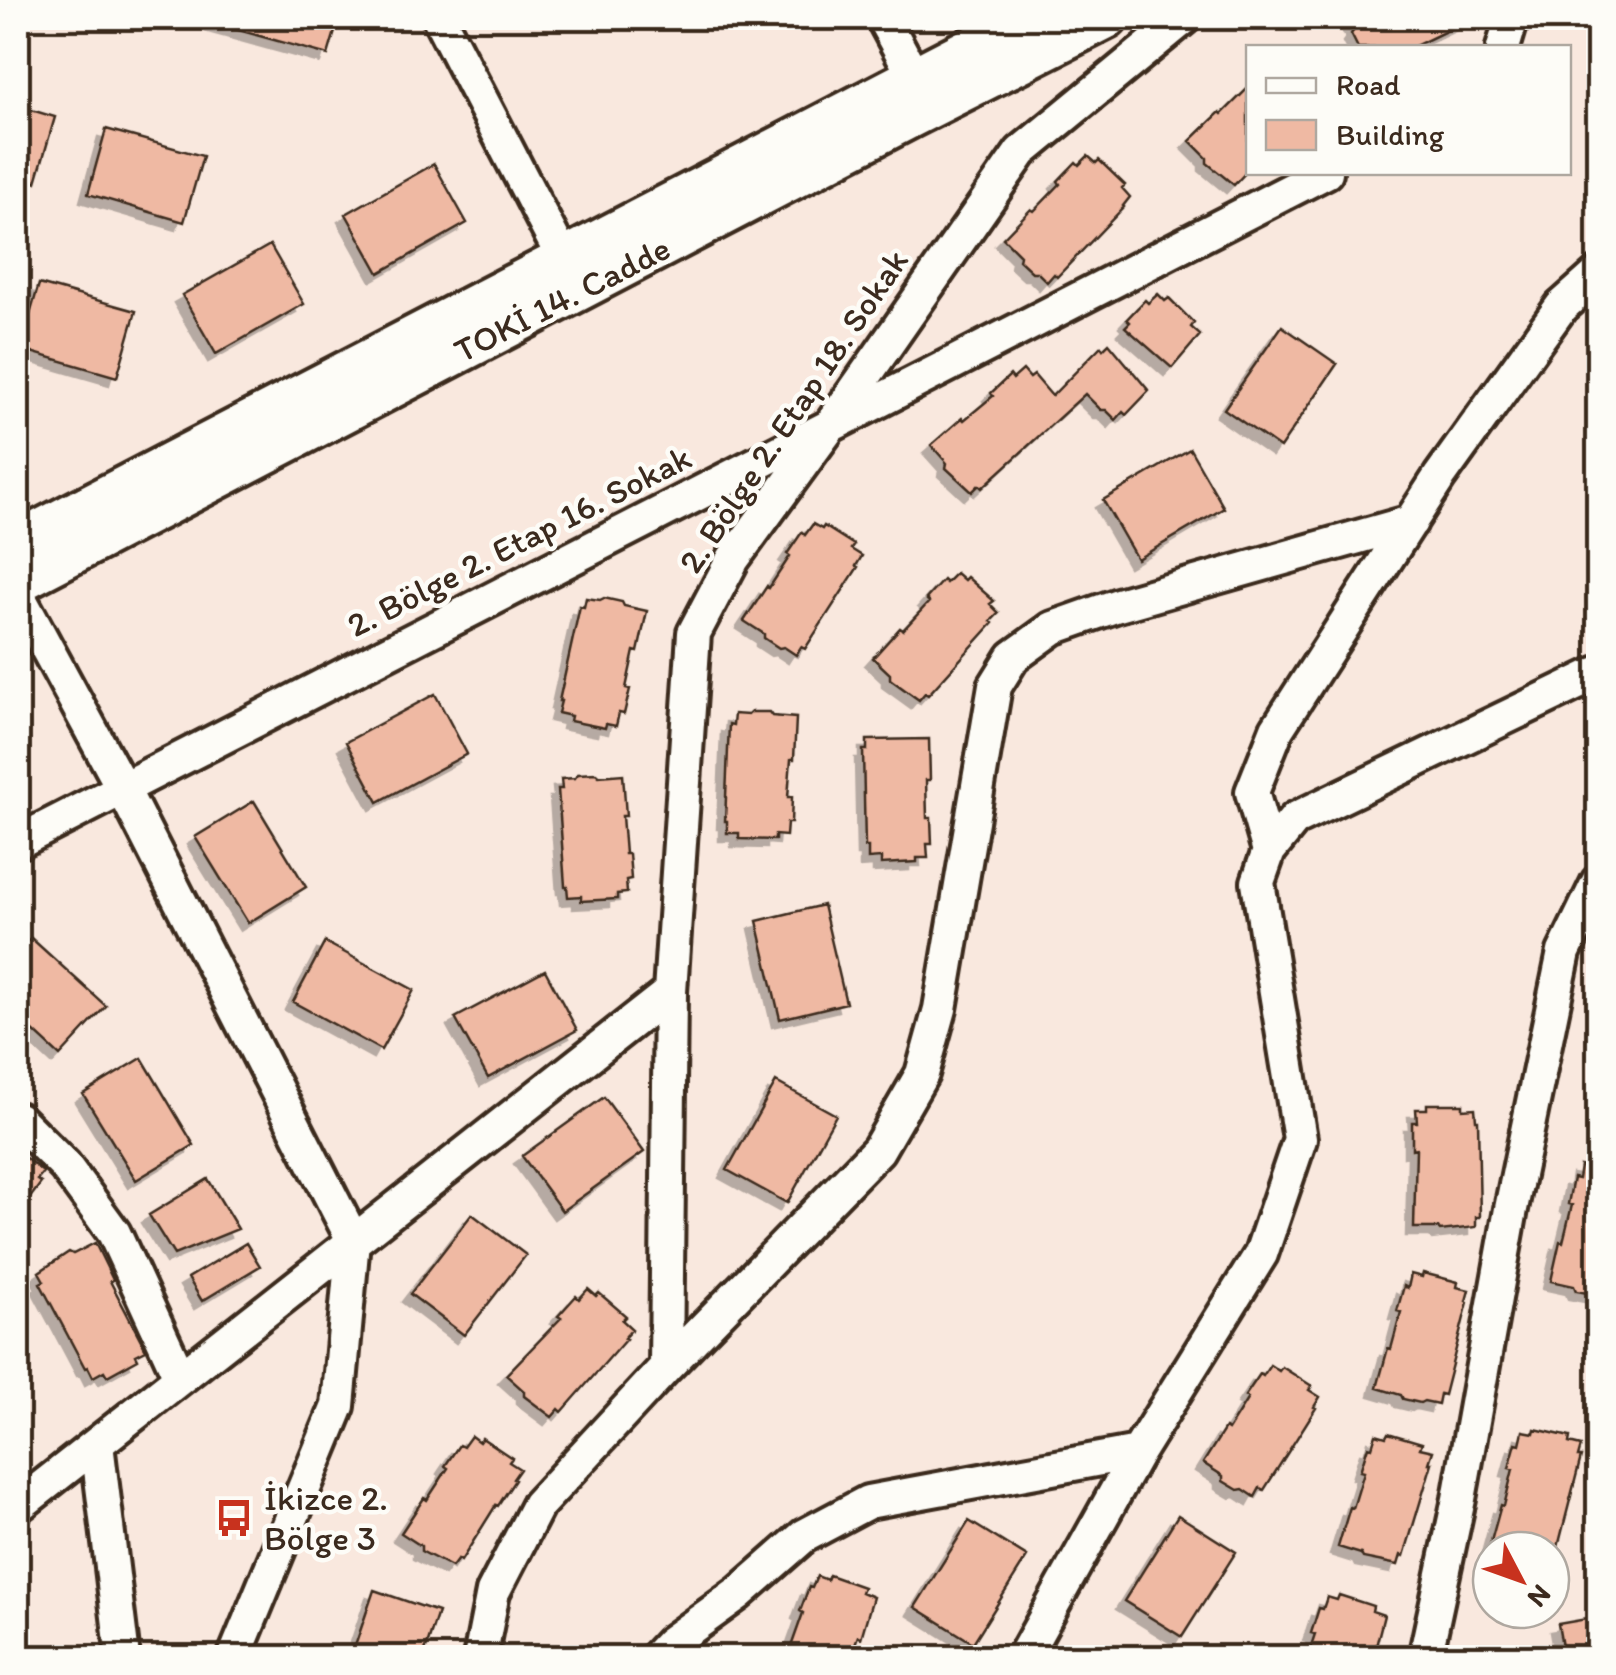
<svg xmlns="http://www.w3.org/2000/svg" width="1616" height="1675" viewBox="0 0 1616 1675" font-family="Itim,sans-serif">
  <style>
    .building { fill: #efb9a3; stroke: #3b2a1e; stroke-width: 2.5; filter: url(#shadow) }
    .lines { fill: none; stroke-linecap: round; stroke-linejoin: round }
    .minor-casing { stroke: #3b2a1e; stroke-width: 40 }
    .major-casing { stroke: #3b2a1e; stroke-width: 48 }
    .minor { stroke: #fdfcf7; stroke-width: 32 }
    .major { stroke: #fdfcf7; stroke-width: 40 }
    .labels { text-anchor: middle; stroke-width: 9; stroke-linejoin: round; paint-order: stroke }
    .street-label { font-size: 35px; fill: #3b2a1e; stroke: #fdfcf7 }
    .poi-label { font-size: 35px; fill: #3b2a1e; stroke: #fdfcf7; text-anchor: start }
  </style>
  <defs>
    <filter id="shadow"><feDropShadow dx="-8" dy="8" stdDeviation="0" flood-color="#0004"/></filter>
  </defs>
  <rect width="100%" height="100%" fill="#f9e8de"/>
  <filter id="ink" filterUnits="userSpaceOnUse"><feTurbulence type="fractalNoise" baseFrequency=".01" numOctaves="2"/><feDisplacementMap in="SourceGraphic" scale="20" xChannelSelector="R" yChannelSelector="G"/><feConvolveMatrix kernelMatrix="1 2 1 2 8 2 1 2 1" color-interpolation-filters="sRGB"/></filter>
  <g filter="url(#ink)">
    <path class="building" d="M214,18H339L328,55L213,23Z
      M1348,18H1473L1411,48H1358L1351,34L1354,30Z
      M1248,88V170L1234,185L1207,163V158L1190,141L1220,112L1222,114Z
      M18,106L55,117L36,182L18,177Z
      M106,129L203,156L184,222L88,194Z
      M1088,156L1096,163L1099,160L1125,185L1122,188L1130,197L1123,206L1124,207L1057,277L1054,274L1047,282L1037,272H1032L1019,260L1020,255L1003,238L1031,209L1034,211L1060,184L1058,181L1076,162L1079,165Z
      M434,164L467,223L379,273L346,214Z
      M270,245L304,304L216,354L182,295Z
      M39,284L136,311L117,377L20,349Z
      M1158,294L1165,301L1169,298L1194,323L1191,327L1200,335L1172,368L1125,327L1130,322L1127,319L1145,300L1148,303Z
      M1282,326L1337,364L1280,448L1224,409Z
      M1109,343L1149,391L1126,415L1123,412L1116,420L1106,410H1101L1085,394L982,488L979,485L972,492L946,468L947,463L931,445L962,418L964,420L993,396L991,393L1010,375L1013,379L1023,370L1030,378L1034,375L1052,396L1101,346L1103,349Z
      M1190,449L1224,508L1137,559L1103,500Z
      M813,524L822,529L824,526L854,545L851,549L862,556L856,566L858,567L805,649L801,647L796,655L784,647L779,648L764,638V634L744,621L767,586L769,588L790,556L787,554L802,532L805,535Z
      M956,573L964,580L967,577L994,601L990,604L999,613L991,621L993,623L928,695L925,693L919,700L890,679V674L873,658L900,628L903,630L929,602L926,599L943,580L946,583Z
      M586,598L600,600L604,598L622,602L624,606L647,611L638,652L634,651L626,688L630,689L624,714L619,713L616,726L606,724L605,728L570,721L571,716L558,713L561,701H559L580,606L584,607Z
      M435,694L467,754L378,802L346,742Z
      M751,712H769L772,716L796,718L794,759H791L788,797H792L791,823H787L786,836L775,835V840L739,839V833H727V821H725L729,724L733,725L734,714L748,715Z
      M929,739L930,780H926L927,818H931L932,844H927L928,858H917V862L881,864V858L868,859V847H865L863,750H867V740Z
      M596,773L599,776L623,774L626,816H622L625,854H629L631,879L626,880L627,893L617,894V899L581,901V896L568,897L567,886H565L558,789H562L561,779L575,778L578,774Z
      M254,801L306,887L248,923L195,837Z
      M823,905L846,1003L780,1019L757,921Z
      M31,938L106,1006L60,1056L18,1017V953Z
      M325,942L414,990L381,1050L293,1002Z
      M545,970L577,1030L488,1078L455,1018Z
      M142,1058L194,1145L136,1180L83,1094Z
      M776,1082L836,1115L787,1203L727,1170Z
      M604,1097L644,1152L562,1211L522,1156Z
      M1427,1104H1463V1109L1475,1108L1476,1120H1478L1480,1217H1476V1227L1440,1231L1438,1228H1414L1416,1148L1412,1149V1122H1417L1416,1109H1427Z
      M18,1152L43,1172L37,1180L41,1183L18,1214Z
      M1580,1166L1598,1169V1295L1576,1291L1574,1286L1551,1281L1560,1241L1563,1242L1572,1205L1568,1204L1573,1178L1578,1179Z
      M208,1179L238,1229L174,1255L149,1215Z
      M472,1214L526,1255L464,1335L410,1294Z
      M95,1243L113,1280L110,1281L146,1350L136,1355L138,1359L107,1376L104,1371L93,1377L88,1367L85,1368L40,1283L44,1281L39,1272L69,1252L73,1254Z
      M246,1243L260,1266L202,1301L188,1278Z
      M1423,1273L1458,1282L1457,1287L1469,1290L1466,1301L1468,1302L1444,1395L1440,1394L1438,1404L1424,1401L1420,1403L1403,1399L1401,1395L1377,1388L1388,1348L1391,1349L1401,1312L1397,1311L1404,1286L1408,1288L1411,1274L1422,1277Z
      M588,1289L596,1296L599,1293L626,1316L622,1320L632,1329L624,1338L626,1339L562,1412L559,1409L552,1417L524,1396V1391L506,1375L561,1318L558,1316L576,1296L579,1299Z
      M1270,1365L1279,1371L1282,1367L1312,1386L1309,1390L1320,1397L1314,1407L1316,1408L1264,1490L1260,1488L1255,1497L1243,1489L1238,1490L1223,1481V1476L1203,1463L1225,1428L1228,1430L1248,1398L1245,1396L1260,1374L1263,1376Z
      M1535,1429L1570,1437L1569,1443L1581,1446L1578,1457H1581L1557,1551L1509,1550L1490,1545L1501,1505L1504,1506L1513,1469L1509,1468L1516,1443L1520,1444L1523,1431L1534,1433Z
      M1388,1433L1422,1443L1420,1448L1433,1451L1429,1463H1432L1404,1556L1401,1555L1398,1565L1363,1558L1361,1554L1338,1547L1350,1507L1353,1508L1364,1472L1360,1471L1368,1446L1372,1447L1376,1434L1386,1437Z
      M471,1436L479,1442L482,1438L512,1458L509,1462L520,1469L513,1479L515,1480L498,1506L496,1505L461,1561L458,1559L452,1567L421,1551V1546L401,1533L424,1498L427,1500L448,1468L445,1466L459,1445L463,1447Z
      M1178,1515L1236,1552L1182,1637L1124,1601Z
      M969,1521L1027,1557L973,1643L915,1607Z
      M829,1575L863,1587L861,1592L873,1597L861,1638L858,1636L850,1658H787L803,1613L800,1611L809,1587L812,1588L817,1576L827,1580Z
      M374,1590L438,1612L423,1658H351Z
      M1339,1595L1373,1606L1372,1611L1384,1615L1373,1658H1307L1315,1634L1311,1633L1319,1608L1323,1609L1327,1597L1337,1600Z
      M1598,1617V1658H1564L1558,1624Z"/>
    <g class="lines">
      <g class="minor-casing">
        <path id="minor" d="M439,18L563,258
          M883,18L914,76
          M1503,48L1512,18
          M18,595L122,787L353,1240L338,1406L234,1658
          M18,842L1326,172
          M1269,851L1252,792L1277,729L1440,476L1561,307L1598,274
          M18,1119L65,1166L114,1233L180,1377
          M666,1367L670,992L694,633L733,559L828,429L1021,152L1184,18
          M97,1444L123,1658
          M18,1506L670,992
          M480,1658L493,1592L538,1505L666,1367L878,1150L922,1074L940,1009L995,686L1013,657L1053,628L1118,605L1411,522
          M656,1658L670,1643L739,1593L804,1536L868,1502L1138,1452
          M1023,1658L1138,1452L1261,1254L1300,1139L1258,882L1269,851L1295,819L1598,673
          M1425,1658L1459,1499L1511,1209L1564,952L1598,882"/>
      </g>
      <g class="major-casing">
        <path id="major" d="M18,542L1028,18
          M18,582L911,117L1107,18"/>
      </g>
      <use href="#minor" class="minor"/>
      <use href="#major" class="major"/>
    </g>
  </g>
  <defs>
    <g id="bus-bare" transform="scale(3)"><path d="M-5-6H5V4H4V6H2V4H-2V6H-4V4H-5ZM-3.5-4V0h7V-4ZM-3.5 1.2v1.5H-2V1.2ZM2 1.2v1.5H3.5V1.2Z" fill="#c8321e" stroke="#fdfcf7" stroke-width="2.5" paint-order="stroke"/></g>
  </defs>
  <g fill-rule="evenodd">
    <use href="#bus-bare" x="234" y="1518"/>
  </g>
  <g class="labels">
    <g class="street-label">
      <text transform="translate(562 299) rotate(-27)" y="12">TOKİ 14. Cadde</text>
      <text transform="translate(793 411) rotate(-56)" y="12">2. Bölge 2. Etap 18. Sokak</text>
      <text transform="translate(519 541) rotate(-27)" y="12">2. Bölge 2. Etap 16. Sokak</text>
    </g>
    <g class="poi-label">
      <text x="264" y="1510">İkizce 2.<tspan x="264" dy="40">Bölge 3</tspan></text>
    </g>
  </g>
  <rect width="1616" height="1675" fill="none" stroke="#fdfcf7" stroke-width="60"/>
  <rect x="30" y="30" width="1556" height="1615" fill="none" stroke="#3b2a1e" stroke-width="4" filter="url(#ink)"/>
  <rect x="1246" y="45" width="325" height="130" fill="#fdfcf7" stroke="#afa8a0" stroke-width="2.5"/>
  <rect x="1266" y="78" width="50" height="15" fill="#fdfcf7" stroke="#afa8a0" stroke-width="2.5"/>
  <text x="1336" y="95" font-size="30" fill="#3b2a1e">Road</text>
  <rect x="1266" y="120" width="50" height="30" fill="#efb9a3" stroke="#afa8a0" stroke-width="2.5"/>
  <text x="1336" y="145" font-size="30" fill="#3b2a1e">Building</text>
  <g transform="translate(1521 1580) rotate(131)"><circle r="48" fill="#fdfcf7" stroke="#afa8a0" stroke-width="2.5"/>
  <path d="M0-8L18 38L0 25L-18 38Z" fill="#c8321e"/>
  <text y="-15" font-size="28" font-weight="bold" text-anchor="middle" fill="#3b2a1e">N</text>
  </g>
</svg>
